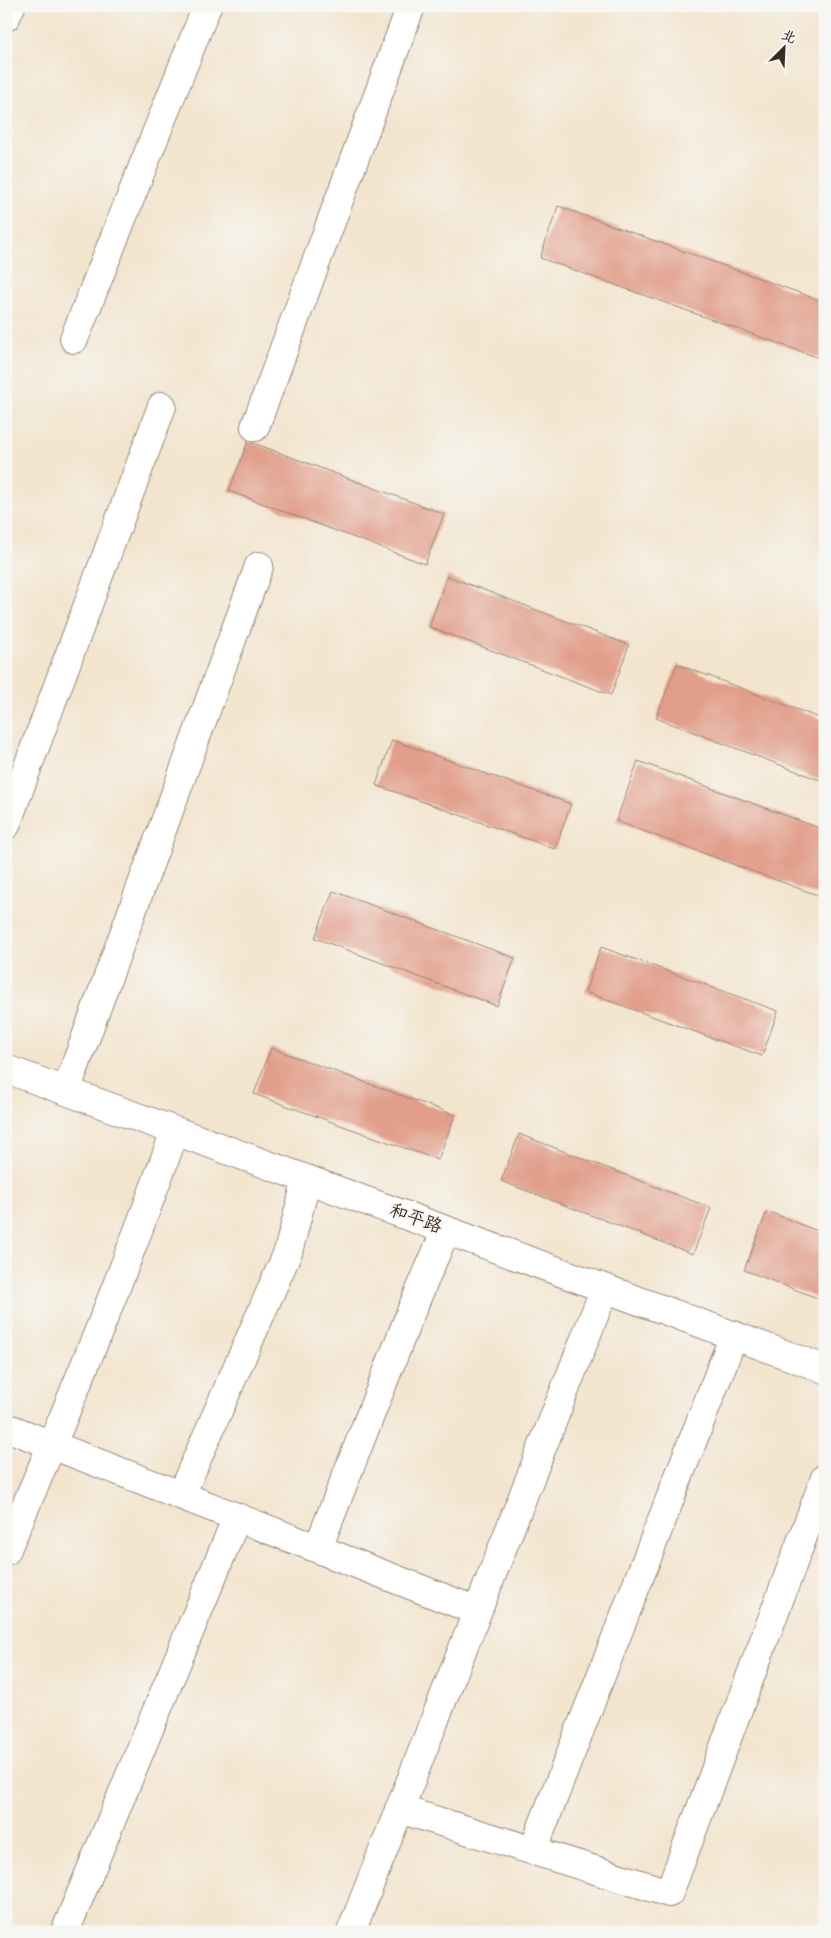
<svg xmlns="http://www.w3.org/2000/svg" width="831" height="1938" viewBox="0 0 831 1938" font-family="Caveat,'LXGW WenKai TC',sans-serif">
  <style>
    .building { fill: #e19e8a }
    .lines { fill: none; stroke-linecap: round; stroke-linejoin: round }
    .minor-casing { stroke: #978776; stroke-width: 30 }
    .minor { stroke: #fff; stroke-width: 28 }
    .labels { text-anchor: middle; stroke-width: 5; stroke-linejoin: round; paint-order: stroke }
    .street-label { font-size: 18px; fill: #3b2a1e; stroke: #f6f6f2 }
  </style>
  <rect width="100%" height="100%" fill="#f6f6f2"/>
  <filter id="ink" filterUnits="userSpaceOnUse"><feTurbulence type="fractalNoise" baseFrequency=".02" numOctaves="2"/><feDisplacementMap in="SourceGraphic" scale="10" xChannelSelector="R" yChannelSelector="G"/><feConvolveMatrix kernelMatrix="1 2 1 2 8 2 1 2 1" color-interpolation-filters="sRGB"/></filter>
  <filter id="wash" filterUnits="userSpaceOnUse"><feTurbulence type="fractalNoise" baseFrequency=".0096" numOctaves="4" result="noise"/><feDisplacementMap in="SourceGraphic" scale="20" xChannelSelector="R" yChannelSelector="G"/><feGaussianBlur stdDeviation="1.12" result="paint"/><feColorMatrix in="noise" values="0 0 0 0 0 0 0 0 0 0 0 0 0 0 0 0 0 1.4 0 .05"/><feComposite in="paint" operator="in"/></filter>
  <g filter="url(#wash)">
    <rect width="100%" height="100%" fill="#f3e4ce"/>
    <g id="blocks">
      <path class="building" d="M558,206L825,302V360L540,258Z
        M248,441L444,514L425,564L229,491Z
        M447,576L629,645L611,695L429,627Z
        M677,664L825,720V782L656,718Z
        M392,740L571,804L555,849L376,785Z
        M638,761L825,830V898L616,821Z
        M333,891L515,958L497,1006L315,938Z
        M601,947L778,1011L762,1056L585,992Z
        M271,1048L455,1115L438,1160L254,1094Z
        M519,1134L711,1208L693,1254L501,1181Z
        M767,1211L825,1234V1301L744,1270Z"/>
    </g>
  </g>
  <g filter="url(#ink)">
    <use href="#blocks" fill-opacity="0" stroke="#978776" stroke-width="1"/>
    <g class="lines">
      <g class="minor-casing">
        <path id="minor" d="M6,17L11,6
          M74,339L207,6
          M255,427L411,6
          M6,825L162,406
          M6,1069L825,1369
          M66,1091L259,566
          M6,1427L477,1611
          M181,1495L288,1252L307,1179
          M318,1548L412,1309L446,1230
          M6,1551C67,1412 124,1273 175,1131
          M399,1809L669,1893L825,1478
          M533,1850L734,1335
          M65,1932L237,1517
          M351,1932L605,1288"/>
      </g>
      <use href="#minor" class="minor"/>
    </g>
  </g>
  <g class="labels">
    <g class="street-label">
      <text transform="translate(416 1218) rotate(20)" y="6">和平路</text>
    </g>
  </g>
  <rect width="831" height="1938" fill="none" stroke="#f6f6f2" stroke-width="25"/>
  <g transform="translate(784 48) rotate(24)" stroke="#f6f6f2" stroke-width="4" paint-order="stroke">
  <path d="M0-4L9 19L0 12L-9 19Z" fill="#3b2a1e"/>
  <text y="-8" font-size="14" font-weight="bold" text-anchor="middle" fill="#3b2a1e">北</text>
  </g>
</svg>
